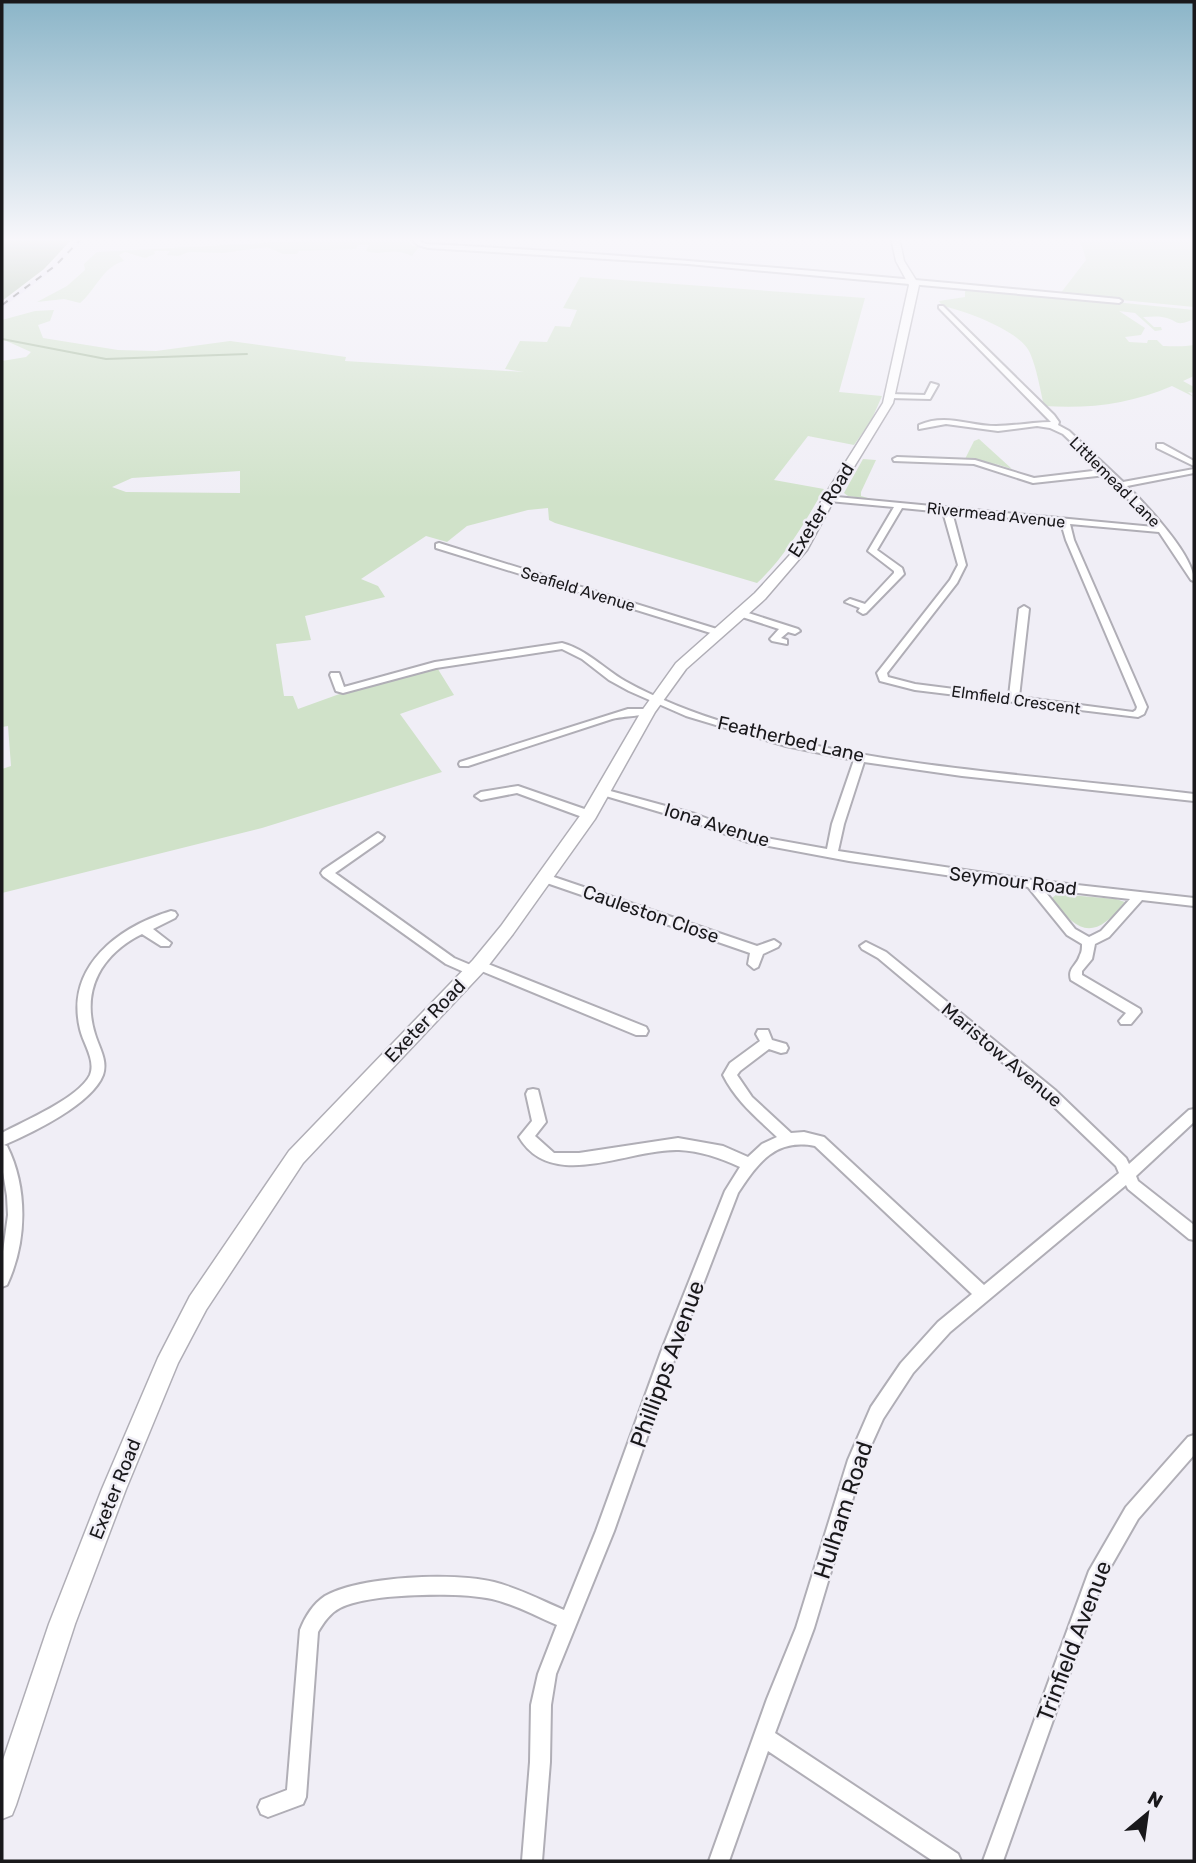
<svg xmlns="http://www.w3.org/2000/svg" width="1196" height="1863" font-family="Rubik,sans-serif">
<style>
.built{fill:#e8e4f4}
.green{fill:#d0e2c9;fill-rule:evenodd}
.water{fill:#a0b797}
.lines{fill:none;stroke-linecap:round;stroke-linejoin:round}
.stream{stroke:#a0b797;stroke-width:2}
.minor-casing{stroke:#b0aeb6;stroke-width:4}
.highway-casing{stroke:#b0aeb6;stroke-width:3}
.minor{fill:#fff;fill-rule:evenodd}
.highway{fill:#fff;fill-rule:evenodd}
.rail{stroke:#49484c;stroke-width:2;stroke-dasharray:7 7;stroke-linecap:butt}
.labels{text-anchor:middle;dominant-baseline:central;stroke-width:5;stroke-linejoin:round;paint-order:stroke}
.far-street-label{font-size:16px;fill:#19181b;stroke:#f0eef6}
.street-label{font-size:19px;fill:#19181b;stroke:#f0eef6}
.near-street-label{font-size:23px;fill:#19181b;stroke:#f0eef6}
</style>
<rect width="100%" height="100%" fill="#f0eef6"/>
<path class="built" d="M78,238H86L47,275L2,308V303L45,271Z"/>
<path class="green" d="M358,238H409L410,245L419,247L412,256C389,246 385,257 366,251L369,245H358L356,249L299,251L297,254H283L267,247L223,253L189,252L178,256L167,255L170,251H154L155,254L145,258L125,252L119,255L124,261C102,267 96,290 80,303L64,299L37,302L67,286L85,270L84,264L97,252Z
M1076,238H1194V307L1060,294L1086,260L1082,246Z
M580,277L865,298L839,392L882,396L871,421L854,445L808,436L774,480L824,489C805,522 786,556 757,583L555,523L549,520L548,508L528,510L467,526L447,542L426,536L361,579L378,586L385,597L305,616L311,640L276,644L284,696H293L298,709L345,692L436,666L454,695L400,714L442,772L262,828L2,893V769L11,766L8,726L2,727V361L26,357L31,352L2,339V320L35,311L54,310L50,321L38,325L43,338L118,350L156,351L230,341L346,357L345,361L524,372L505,369L520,341L547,342L555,326L570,327L577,310L563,308ZM240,471V493L126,492L112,487L132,478Z
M965,287L1194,310V319C1173,328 1180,320 1162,317C1156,316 1149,317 1143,317L1154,327H1161L1162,330L1155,331L1135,313L1119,311L1145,328L1141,335L1125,337L1129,342L1147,343L1148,340H1157L1163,346C1170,346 1184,347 1194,345V342V376L1183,381L1194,387V393L1188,392L1194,397L1172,386C1130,404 1090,409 1044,406C1040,389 1037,369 1030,353C1021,331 966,311 942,306L939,301L965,297Z
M979,439L1012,469L993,463L1032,479L984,462L965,459L974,441Z
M863,459L876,460L861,492V496L871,499L848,496L844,493Z
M1057,894L1116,899L1125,902C1095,940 1078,935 1052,898Z"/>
<path class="water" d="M2,238H73L44,269L2,301Z"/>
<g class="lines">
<path class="stream" d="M2,339L106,359L247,354"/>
<defs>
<path id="minor" d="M411,238H418L422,243L428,244C659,256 889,277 1119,299L1122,301L1119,303L688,264L428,248L418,245Z
M939,306H943L1054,415L1059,422L1058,425L1069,431L1123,482L1194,469V473L1127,486C1146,505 1194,555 1194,581L1191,580L1159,532L1070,524L1074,540L1147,707L1144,714L1138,717L915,690L880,681L877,673L950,580L958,565L943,512L902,508L877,550L902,568L904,574L866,613L863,614L858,611L860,608L845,602L850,599L865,604L894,573V571L868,551L894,507L829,501L825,498L826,496L1154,527L1106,475L1033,483L974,464L894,461L893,459L897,457L975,460L1034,478L1101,470L1063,434L1050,428L1037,426L998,431L946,424L919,429V425C946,413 969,426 996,426C1014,426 1034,422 1051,422L939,308ZM952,512L1061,523L1066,540L1137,707L1136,710L1133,712L1019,697L1029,609L1024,606L1019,609L1009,696L915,684L888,677L887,673L957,583L966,565Z
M931,383L938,385L930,399L890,398L886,396L890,394L925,395Z
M1157,444H1163L1194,461V466L1157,448Z
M439,543L720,630L722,632L720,634H714L436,548V544Z
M739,610L798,629L800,631L795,634L788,632L781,638L787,640V644L772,641L770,639L779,629L736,615V611Z
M562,643C587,650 603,668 625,681C659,700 696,714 733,725C883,769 1040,775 1194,794V801L962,776L864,762L844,824L838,851L1032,880L1194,898V906L1142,900L1109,937L1095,944L1092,959L1082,971V975L1140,1009L1141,1012L1131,1024H1121L1119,1021L1126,1013L1071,980C1067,968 1077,966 1080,955C1082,952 1082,948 1082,944L1067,935L1028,887L849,861L748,842L687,820L599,794L597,792L603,789L695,814L750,835L827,849L832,824L854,760L786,746L686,716L629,691L609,680L582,659L562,649L436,668L343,693L336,691L330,675L331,673H339L344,687L435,662ZM1043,889L1130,899L1101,931L1089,937L1075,929Z
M628,709H648L653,712C646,716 623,716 612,719L468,766H460L459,764L460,762Z
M518,786L593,812L595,815L589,819L585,818L517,793L481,800L475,796L481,792Z
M378,833L384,837L382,840L335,873L454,958L473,966L475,962H483L646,1027L648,1031L646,1035H636L479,970L477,974L473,976L446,964L323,876L321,873L323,870Z
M545,874L757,946L774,940L780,944L778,947L763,954L758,967L754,969L748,964L750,953L541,881L539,878Z
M171,911L175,912L177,915L175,918L153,929L171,943L169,946H161L142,934C102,954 81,989 95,1034C99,1048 108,1060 103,1075C92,1104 32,1133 4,1145L7,1146C28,1188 27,1242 7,1285L2,1287V1259L8,1215L7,1196L2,1166V1133C24,1121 79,1098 90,1075C96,1060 83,1043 80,1029C65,966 119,927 171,911Z
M866,942L886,952L1055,1090L1126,1158L1129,1164L1189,1110L1194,1109V1122L1136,1176L1138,1181L1194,1225V1240L1189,1239L1128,1189L1126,1185L950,1332L913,1373L883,1419L864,1461L814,1628L775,1733L958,1854L961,1861H933L768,1751L729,1861H709L767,1699L796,1628L848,1460L871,1407L901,1363L938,1322L972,1294L815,1146C775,1138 758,1163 738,1193L677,1352L614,1531L556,1674L551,1705L550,1762L542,1861H522L530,1762L531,1705L538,1674L557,1625C536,1616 514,1604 492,1599C460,1592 369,1593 340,1608C330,1613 324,1622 318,1632L306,1797L303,1804L268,1817L261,1814L258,1807L261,1800L287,1790L300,1630C305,1617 313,1604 325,1596C360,1576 455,1572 494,1582C518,1588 541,1600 564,1610L596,1531L661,1352L725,1191L740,1167C721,1158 700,1151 679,1150C629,1148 552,1193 519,1137L532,1121L526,1094L528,1090L533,1089L538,1090L546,1122L535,1136L554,1153H579L678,1138L723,1146L748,1157L762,1144L777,1137C756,1117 736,1101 723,1075L730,1063L760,1041L756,1034L758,1030H768L772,1040L786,1044L788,1048L786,1052L781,1053L769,1049L740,1071L737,1075L752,1097L791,1133L804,1132L824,1137L984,1285L1119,1173L1116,1166L1045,1098L878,958L862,949L860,946Z
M1194,1435V1455L1138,1519L1102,1582L1003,1861H983L1089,1571L1126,1507L1188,1437Z"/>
<path id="highway" d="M891,238H899L904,261L919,285L893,403L835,498L807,550L765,599L686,669L655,712L595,819L513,934L485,970L303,1163L206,1310L178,1363L126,1489L75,1624L16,1805L12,1815L2,1819V1763L49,1624L102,1489L158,1358L190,1296L289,1151L473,960L501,926L582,813L641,712L676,663L755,593L798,546L823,498L883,403L909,285L896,261Z"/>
</defs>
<use href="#minor" class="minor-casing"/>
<use href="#highway" class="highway-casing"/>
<use href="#minor" class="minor"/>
<use href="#highway" class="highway"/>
<path class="rail" d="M2,305L55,266L82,238"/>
</g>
<linearGradient id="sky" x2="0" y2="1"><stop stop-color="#8bb5c8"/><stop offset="0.48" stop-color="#f8f7fb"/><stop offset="1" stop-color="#f8f7fb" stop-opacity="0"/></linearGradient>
<rect width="1196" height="499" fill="url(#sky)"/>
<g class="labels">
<g class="far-street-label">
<text transform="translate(1115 482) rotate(45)">Littlemead Lane</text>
<text transform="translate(996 515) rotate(6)">Rivermead Avenue</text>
<text transform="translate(578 589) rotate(17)">Seafield Avenue</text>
<text transform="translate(1016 700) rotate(8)">Elmfield Crescent</text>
</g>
<g class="street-label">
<text transform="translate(821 510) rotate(-58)">Exeter Road</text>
<text transform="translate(791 739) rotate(13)">Featherbed Lane</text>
<text transform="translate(717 825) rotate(17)">Iona Avenue</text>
<text transform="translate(1013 881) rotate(7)">Seymour Road</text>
<text transform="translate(651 914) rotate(19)">Cauleston Close</text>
<text transform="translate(425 1021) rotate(-46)">Exeter Road</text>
<text transform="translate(1002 1055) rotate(40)">Maristow Avenue</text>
<text transform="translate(115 1489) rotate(-68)">Exeter Road</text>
</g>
<g class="near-street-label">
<text transform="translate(667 1364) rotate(-70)">Phillipps Avenue</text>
<text transform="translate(843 1510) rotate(-72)">Hulham Road</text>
<text transform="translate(1074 1641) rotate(-69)">Trinfield Avenue</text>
</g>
</g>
<rect width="1196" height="1863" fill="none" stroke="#19181b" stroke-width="7"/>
<g transform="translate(1147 1814) rotate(29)" stroke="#f0eef6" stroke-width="5" paint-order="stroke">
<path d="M0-5L12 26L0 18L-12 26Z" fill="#19181b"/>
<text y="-10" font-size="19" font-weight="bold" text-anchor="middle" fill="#19181b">N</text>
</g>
</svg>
